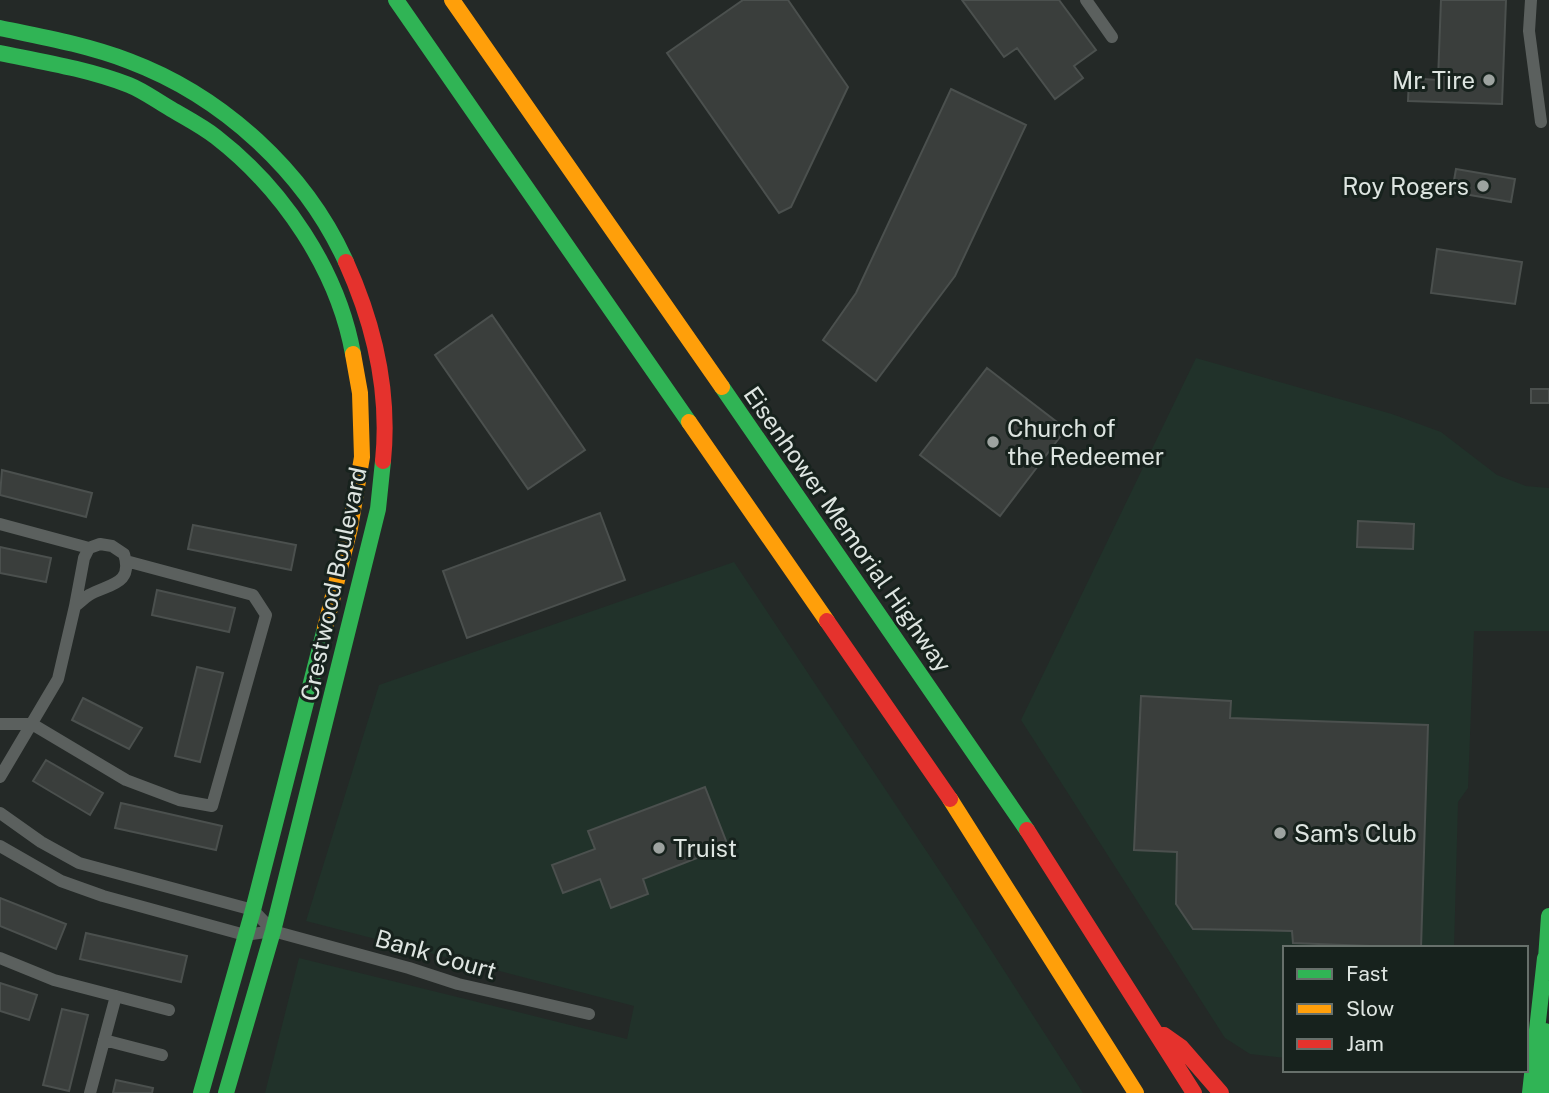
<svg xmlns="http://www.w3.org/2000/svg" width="1549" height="1093" font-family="'Public Sans',sans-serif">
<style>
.built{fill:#21322a}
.building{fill:#3a3e3c;stroke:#4b504e;stroke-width:2}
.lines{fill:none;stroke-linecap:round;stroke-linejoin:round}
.street{stroke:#5b605e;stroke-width:12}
.fast{stroke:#30b455;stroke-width:16}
.slow{stroke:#ff9f0a;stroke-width:16}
.jam{stroke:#e5322d;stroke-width:16}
.poi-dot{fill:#9da3a0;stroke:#17221d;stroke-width:2.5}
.labels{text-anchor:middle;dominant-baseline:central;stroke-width:6;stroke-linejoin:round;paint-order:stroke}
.poi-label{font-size:24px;fill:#dee5e1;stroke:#17221d;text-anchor:start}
.street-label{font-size:24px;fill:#dee5e1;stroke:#17221d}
</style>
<rect width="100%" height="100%" fill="#242927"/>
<path class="built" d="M1196,358L1392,414L1441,432L1497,475L1526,486L1549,488V631H1474L1468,788L1458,802L1454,948H1285V1058L1250,1054L1225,1038L1021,720Z
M734,562L949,885L1083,1093H265L299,958L627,1039L634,1006L306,921L379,685Z"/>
<path class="building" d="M743,0H788L848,87L791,207L779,213L667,53Z
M962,0H1059L1096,50L1074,66L1083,78L1055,99L1017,48L1004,57Z
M1441,0H1506L1502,104L1408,101L1409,78L1438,80Z
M951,89L1026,125L955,276L876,381L823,340L856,293Z
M1456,169L1515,179L1511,202L1452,192Z
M1437,249L1522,262L1515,304L1431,293Z
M492,315L585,450L528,489L435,355Z
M987,368L1066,429L1000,516L920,455Z
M1531,389H1549V403H1531Z
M2,470L92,493L86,517L0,495Z
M600,513L625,580L467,638L443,571Z
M1358,521L1414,524L1413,549L1357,547Z
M193,525L296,545L291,570L188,549Z
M0,547L51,558L46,582L0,573Z
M157,590L235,608L229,632L152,615Z
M197,667L223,673L200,762L175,756Z
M1141,696L1231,701L1230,718L1428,725L1421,948L1293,943L1292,931L1193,929L1176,904L1177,852L1134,850Z
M83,698L142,728L129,749L72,720Z
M46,760L103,793L90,815L33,781Z
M705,787L728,846L643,879L648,894L611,908L600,879L563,893L552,865L595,849L588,831Z
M121,803L222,826L216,850L115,828Z
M0,898L66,924L56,949L0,926Z
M86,933L187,956L181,982L80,959Z
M0,983L37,995L29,1020L0,1011Z
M62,1009L88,1015L69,1091L43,1085Z
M116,1080L153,1088L152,1093H113Z"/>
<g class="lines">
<path class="street" d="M1086,0L1112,37
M1531,0L1529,31L1541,122
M0,524L89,548
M100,544L112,546L124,554C134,585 108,584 89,595C84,598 80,603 75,606L84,558L89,548Z
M0,724H32L126,780L179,800L212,806L266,615L253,595L126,561
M0,777L58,679L75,606
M0,813L41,842L79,863L253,910L273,931
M0,846L61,881L103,896L245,935L273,931L409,968L458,984L589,1014
M0,958L54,980L169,1010
M104,1040L162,1055
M90,1093L116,996"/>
<path class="fast" d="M396,0L689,422
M0,28C43,37 87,45 129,61C222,96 305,171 346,262
M0,53C44,62 87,69 129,85C144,91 157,101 171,109C186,118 202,126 216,137C283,189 338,270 353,354
M722,387L1027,830
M1545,973L1549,916
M201,1093L253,910L325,628
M226,1093L273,931L378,509L383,461
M1530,1093L1545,958
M1544,1093L1545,1031"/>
<path class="slow" d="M452,0L722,387
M689,422L827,621
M325,628L350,528L362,457L360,393L353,354
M950,799L1136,1093"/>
<path class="jam" d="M346,262C374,324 390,392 383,461
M827,621L950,799
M1027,830L1194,1093
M1164,1035L1181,1047L1221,1093"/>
</g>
<g class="poi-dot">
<circle cx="1489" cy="80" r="7"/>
<circle cx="1483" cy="186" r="7"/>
<circle cx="993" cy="442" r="7"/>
<circle cx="1280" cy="833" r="7"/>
<circle cx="659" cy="848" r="7"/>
</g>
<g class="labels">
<g class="poi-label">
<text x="1475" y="80" text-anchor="end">Mr. Tire</text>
<text x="1469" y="186" text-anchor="end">Roy Rogers</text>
<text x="1007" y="428">Church of<tspan x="1007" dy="28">the Redeemer</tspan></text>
<text x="1294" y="833">Sam's Club</text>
<text x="673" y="848">Truist</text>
</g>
<g class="street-label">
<text transform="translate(848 529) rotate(55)">Eisenhower Memorial Highway</text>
<text transform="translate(333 584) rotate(-78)">Crestwood Boulevard</text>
<text transform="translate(436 954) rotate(16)">Bank Court</text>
</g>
</g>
<rect x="1283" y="946" width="245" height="126" fill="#17221d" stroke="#67706b" stroke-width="2"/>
<rect x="1297" y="969" width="35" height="10" fill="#30b455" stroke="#67706b" stroke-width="2"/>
<text x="1346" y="981" font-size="21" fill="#dee5e1">Fast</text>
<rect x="1297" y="1004" width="35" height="10" fill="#ff9f0a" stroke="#67706b" stroke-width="2"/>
<text x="1346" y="1016" font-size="21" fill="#dee5e1">Slow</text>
<rect x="1297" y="1039" width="35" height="10" fill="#e5322d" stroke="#67706b" stroke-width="2"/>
<text x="1346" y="1051" font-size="21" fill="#dee5e1">Jam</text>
</svg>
